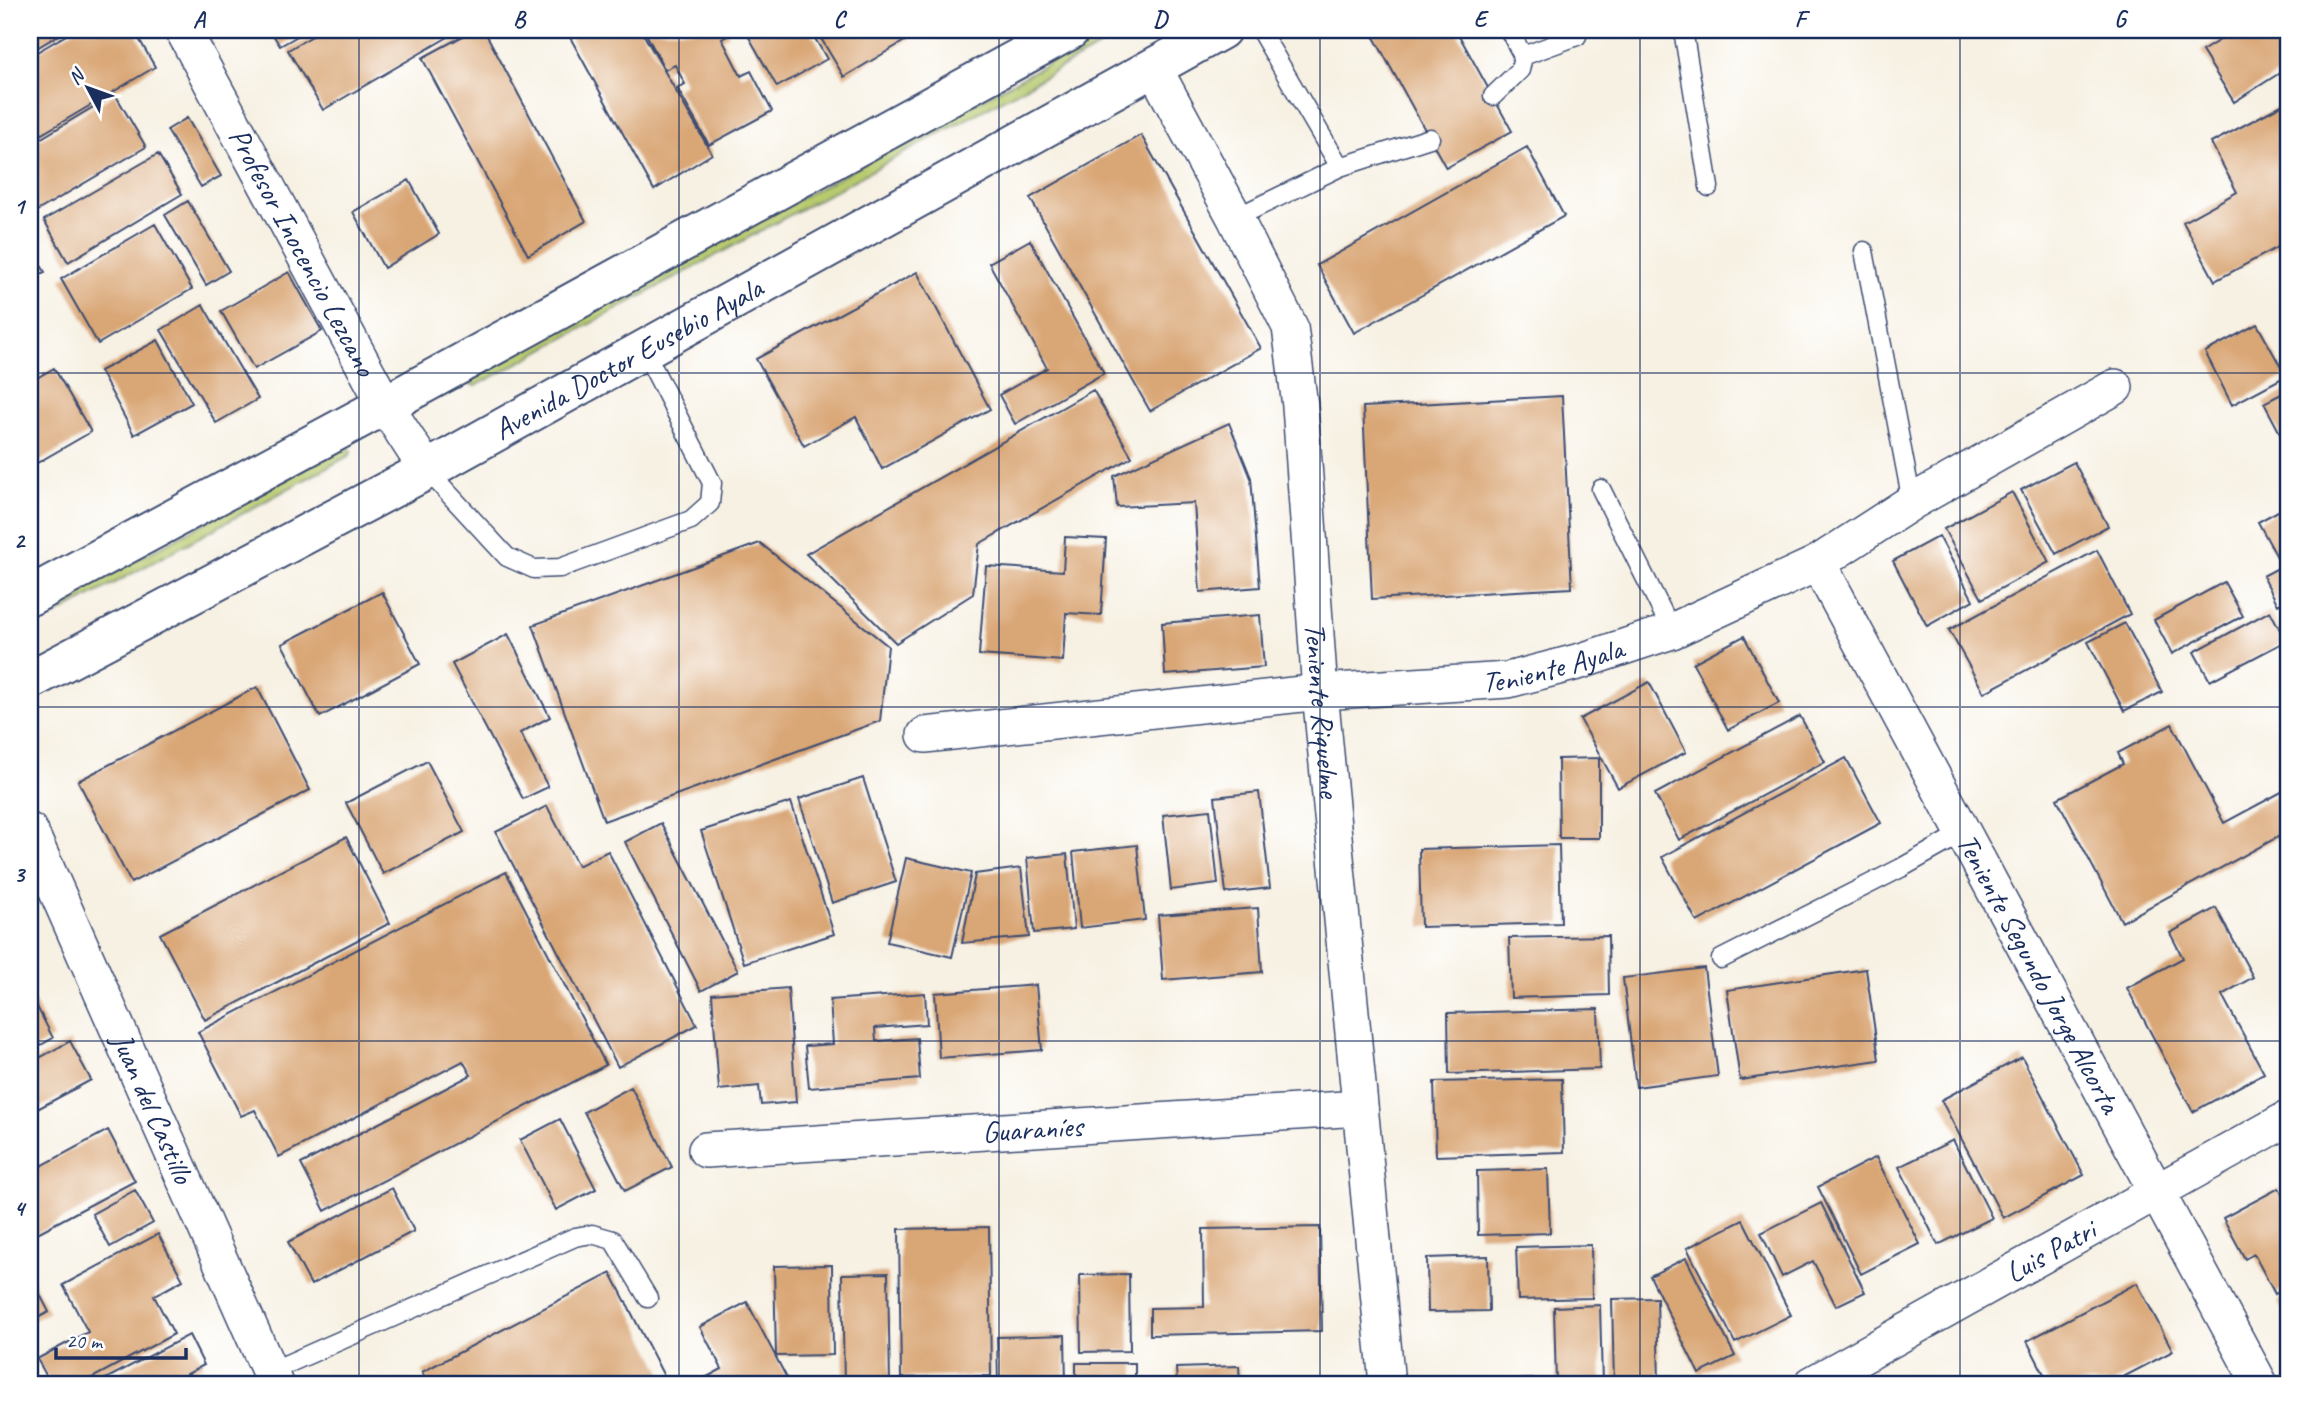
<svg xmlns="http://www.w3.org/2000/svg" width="2319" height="1414" font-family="Caveat,sans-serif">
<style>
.green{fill:#b8ca6e;stroke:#6a7c66;stroke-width:2}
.building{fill:#d9a675}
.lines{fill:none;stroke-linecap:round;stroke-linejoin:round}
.lane-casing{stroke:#3c4c72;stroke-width:21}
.street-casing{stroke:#3c4c72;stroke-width:38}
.highway-casing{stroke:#3c4c72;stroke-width:42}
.lane{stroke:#fff;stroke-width:18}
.street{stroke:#fff;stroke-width:35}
.highway{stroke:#fff;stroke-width:38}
.grid{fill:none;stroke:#1b2f5e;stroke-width:2;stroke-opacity:0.55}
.labels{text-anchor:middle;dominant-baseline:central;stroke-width:6;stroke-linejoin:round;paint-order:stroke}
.street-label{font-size:30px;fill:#1b2f5e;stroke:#fff}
.neatline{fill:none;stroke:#1b2f5e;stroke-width:2.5}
.grid-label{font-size:23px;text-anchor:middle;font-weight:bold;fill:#1b2f5e}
</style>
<rect width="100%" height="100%" fill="#fff"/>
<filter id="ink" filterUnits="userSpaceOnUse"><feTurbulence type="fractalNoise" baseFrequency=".0143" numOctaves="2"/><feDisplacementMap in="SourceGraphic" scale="14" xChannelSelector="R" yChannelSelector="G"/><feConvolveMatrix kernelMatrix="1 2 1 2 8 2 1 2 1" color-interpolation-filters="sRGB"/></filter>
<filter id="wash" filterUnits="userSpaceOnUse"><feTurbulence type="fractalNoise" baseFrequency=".00686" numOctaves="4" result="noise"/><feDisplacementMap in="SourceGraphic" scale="28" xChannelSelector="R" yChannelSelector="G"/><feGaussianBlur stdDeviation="1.57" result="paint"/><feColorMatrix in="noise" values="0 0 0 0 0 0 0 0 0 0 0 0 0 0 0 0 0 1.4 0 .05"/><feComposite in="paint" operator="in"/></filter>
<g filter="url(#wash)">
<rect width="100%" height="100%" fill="#f7f1e3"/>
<path class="green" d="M1109,30H1130L476,386L470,384L472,377Z
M345,446L351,450L350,455L30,629V618Z"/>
<g id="blocks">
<path class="building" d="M30,30H67L30,52Z
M75,30H134L155,67L30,141V56Z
M270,30H308L280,46Z
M323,30H460L323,110L288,50Z
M474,30H484L586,221L528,255L422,58Z
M566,30H641L712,154L654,190Z
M644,30H726L729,35L722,39L741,76L751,71L772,111L709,145L677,88L685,84L675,65L665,70Z
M745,30H810L827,59L777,87Z
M816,30H923L844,77Z
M1370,30H1456L1512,131L1446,168Z
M2236,30H2289V67L2234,102L2202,51Z
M115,94L146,147L30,215V145Z
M2289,101V241L2215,281L2183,222L2237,192L2211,143Z
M187,118L221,176L201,187L167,130Z
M1141,135L1261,348L1150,411L1030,198Z
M1527,147L1564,216L1354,333L1317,265Z
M158,154L182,194L68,262L44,220Z
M409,180L439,234L384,268L353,212Z
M188,201L229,271L206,285L165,215Z
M155,224L192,289L98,344L61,279Z
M1030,240L1104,373L1015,424L999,395L1047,368L989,263Z
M30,246L45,272L30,280Z
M289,272L322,331L254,369L221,311Z
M917,272L990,409L882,469L856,417L804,446L756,359Z
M203,305L258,399L216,423L161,330Z
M2257,324L2286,376L2232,405L2205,352Z
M158,340L192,403L134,435L100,371Z
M54,368L91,432L30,467V382Z
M1093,390L1132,457L979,544L973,594L896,643L806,554Z
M2289,390V450L2264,403Z
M1562,396L1572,588L1372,599L1363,407Z
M1229,423L1251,478L1260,587L1200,592L1194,503L1117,507L1114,476Z
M2074,462L2108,526L2056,554L2021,490Z
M2012,492L2049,562L1982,599L1944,529Z
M2289,505V599L2278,605L2263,576L2282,566L2258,522Z
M1939,536L1973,600L1927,626L1893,561Z
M1065,537L1106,539L1101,615L1066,613L1063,661L979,655L986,566L1063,571Z
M760,543L888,646L880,721L604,821L533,625Z
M2097,550L2130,614L1984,693L1949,630Z
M2224,582L2243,616L2172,654L2154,620Z
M382,592L420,664L320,717L282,644Z
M2270,611L2286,641L2210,681L2194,652Z
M1260,615L1264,667L1165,675L1162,623Z
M2125,623L2162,692L2124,711L2088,642Z
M508,634L550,717L520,733L548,787L523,799L452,664Z
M1744,636L1779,703L1728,730L1693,663Z
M1649,682L1686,752L1618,788L1580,719Z
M257,687L310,790L131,883L78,781Z
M1800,716L1825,762L1679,840L1655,794Z
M2172,724L2224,823L2289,788V831L2122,922L2057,799L2123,764L2118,753Z
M1599,758V838H1559L1558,759Z
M1846,758L1881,823L1697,922L1662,857Z
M427,761L464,832L383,874L346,803Z
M863,778L896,882L832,903L799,799Z
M1259,792L1270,888L1226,893L1215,797Z
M791,802L834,934L744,963L701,831Z
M547,806L578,866L608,851L697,1025L618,1067L496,832Z
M1210,810L1218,884L1171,890L1163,815Z
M661,823L738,971L701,991L625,842Z
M346,837L390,923L205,1020L160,934Z
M1137,845L1145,920L1080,928L1073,852Z
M1559,845L1561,923L1421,927L1419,849Z
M1067,854L1074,929L1034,933L1027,858Z
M906,858L971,873L952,957L887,942Z
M1021,868L1029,937L962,943L975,874Z
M506,872L606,1065L325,1211L301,1164L471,1075L463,1061L279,1157L255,1110L241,1116L198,1032Z
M1258,908L1262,972L1163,980L1158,915Z
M2216,908L2253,977L2222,995L2264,1073L2193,1112L2127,988L2183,958L2170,933Z
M1608,936L1609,995L1511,998L1509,938Z
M1704,968L1718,1076L1636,1087L1623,978Z
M1866,969L1879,1060L1740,1080L1727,990Z
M1036,985L1042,1050L939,1058L935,993Z
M788,988L796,1102L761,1105L759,1086L719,1090L712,994Z
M30,993L53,1038L30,1051Z
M925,993L927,1024L875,1028L876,1041L917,1038L920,1079L809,1088L805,1046L833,1044L830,1000Z
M1598,1009L1600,1069L1449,1074L1448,1013Z
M70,1041L91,1080L30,1113V1063Z
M2022,1057L2084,1175L2003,1218L1941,1100Z
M1562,1079L1564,1152L1436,1156L1434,1082Z
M631,1087L672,1167L625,1191L584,1112Z
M560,1119L596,1189L556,1210L520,1140Z
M108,1130L135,1181L30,1237V1172Z
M1953,1140L1992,1218L1938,1245L1899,1167Z
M1876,1157L1920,1244L1861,1274L1818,1187Z
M1548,1169L1550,1233L1478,1235L1477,1171Z
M392,1188L414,1231L311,1285L288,1242Z
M2279,1188L2289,1208V1286L2275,1294L2254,1254L2245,1259L2223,1218Z
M135,1190L153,1223L110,1247L92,1214Z
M1821,1203L1865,1292L1836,1306L1813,1261L1782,1277L1761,1233Z
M1743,1220L1791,1315L1735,1343L1687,1248Z
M989,1227L991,1376L901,1378L899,1229Z
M1320,1227L1322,1331L1150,1335V1308L1204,1307L1203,1229Z
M158,1234L183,1280L154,1296L174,1334L81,1384H51L37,1359L88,1332L63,1285Z
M1591,1245L1592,1298L1518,1300L1516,1247Z
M1488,1256L1489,1311L1428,1312L1427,1258Z
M1686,1258L1735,1356L1699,1374L1650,1276Z
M832,1265L833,1355L776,1356L774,1266Z
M611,1273L668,1384H428L422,1372Z
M888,1273L890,1384H844L842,1274Z
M1129,1274L1130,1351L1081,1352L1080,1275Z
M30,1275L49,1312L30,1322Z
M2137,1283L2173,1351L2110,1384H2049L2027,1341Z
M2289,1295V1321L2278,1301Z
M1657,1298L1659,1384H1614L1612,1299Z
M747,1302L790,1384H694L722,1369L700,1327Z
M1600,1305L1602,1384H1556L1554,1307Z
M189,1335L204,1365L169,1384H96Z
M1065,1335L1066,1384H998L997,1337Z
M1076,1363H1135V1384H1076Z
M1239,1366L1240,1384H1177L1176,1368Z
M1542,1379V1384H1500V1380Z"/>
</g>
</g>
<g filter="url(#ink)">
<use href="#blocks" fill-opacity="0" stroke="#3c4c72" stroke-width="2"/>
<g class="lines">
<defs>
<path id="lane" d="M1260,30L1340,167L1430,138
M1683,30L1709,187
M1523,56L1577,36
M1493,96L1520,70L1523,56L1509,30
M1235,218L1340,167
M1864,251L1912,502
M427,470L507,557L534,569L560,568L691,520L710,503L712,483L644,350
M1601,489L1672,631
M1721,959L1901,868L1963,833
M269,1372L575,1237L592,1234L613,1240L648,1298"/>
<g id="street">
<path id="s1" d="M183,30L385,405L427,470"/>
<path id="s2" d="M1154,68L1235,218L1290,327L1300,406L1320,692L1387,1384"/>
<path id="s3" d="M1818,563L2260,1384"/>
<path id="s4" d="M925,735L1320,692L1508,680L1581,661L1672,631L1818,563L1912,502L2115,387"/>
<path id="s5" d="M30,831L275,1384"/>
<path id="s6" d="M706,1150L1360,1108"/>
<path id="s7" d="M1812,1384L2289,1118"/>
</g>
<g id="highway">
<path d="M30,596L385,405L1070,30"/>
<path id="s8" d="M30,680L427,470L1221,30"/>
</g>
</defs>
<use href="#lane" class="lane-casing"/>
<use href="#street" class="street-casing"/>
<use href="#highway" class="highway-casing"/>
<use href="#lane" class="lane"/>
<use href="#street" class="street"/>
<use href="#highway" class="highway"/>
</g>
</g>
<path class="grid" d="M359,30V1384M679,30V1384M999,30V1384M1320,30V1384M1640,30V1384M1960,30V1384M30,373H2289M30,707H2289M30,1041H2289"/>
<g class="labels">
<g class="street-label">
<text stroke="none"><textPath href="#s1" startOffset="252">Profesor Inocencio Lezcano</textPath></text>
<text stroke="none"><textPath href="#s8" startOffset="679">Avenida Doctor Eusebio Ayala</textPath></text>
<text stroke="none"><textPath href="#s4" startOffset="632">Teniente Ayala</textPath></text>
<text stroke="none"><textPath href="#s2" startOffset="677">Teniente Riquelme</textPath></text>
<text stroke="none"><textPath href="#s3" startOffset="466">Teniente Segundo Jorge Alcorta</textPath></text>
<text stroke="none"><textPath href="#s5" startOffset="303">Juan del Castillo</textPath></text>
<text stroke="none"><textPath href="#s6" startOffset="327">Guaraníes</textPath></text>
<text stroke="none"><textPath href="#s7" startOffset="273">Luis Patri</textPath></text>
</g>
</g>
<rect width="2319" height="1414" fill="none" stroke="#fff" stroke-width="77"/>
<g transform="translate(88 88) rotate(311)" stroke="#ffffff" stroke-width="5" paint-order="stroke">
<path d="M0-5L12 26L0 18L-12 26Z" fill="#1b2f5e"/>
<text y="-10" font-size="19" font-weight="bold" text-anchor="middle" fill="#1b2f5e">N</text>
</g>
<path d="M56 1348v10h130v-10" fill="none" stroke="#1b2f5e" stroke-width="3.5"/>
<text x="66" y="1348" font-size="21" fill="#1b2f5e" stroke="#ffffff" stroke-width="5" paint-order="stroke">20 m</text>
<rect x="38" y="38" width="2242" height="1338" class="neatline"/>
<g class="grid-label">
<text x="199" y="27">A</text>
<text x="519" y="27">B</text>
<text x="839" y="27">C</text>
<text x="1160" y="27">D</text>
<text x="1480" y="27">E</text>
<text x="1800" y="27">F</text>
<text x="2120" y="27">G</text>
<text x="19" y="214">1</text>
<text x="19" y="548">2</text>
<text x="19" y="882">3</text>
<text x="19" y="1216">4</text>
</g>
</svg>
